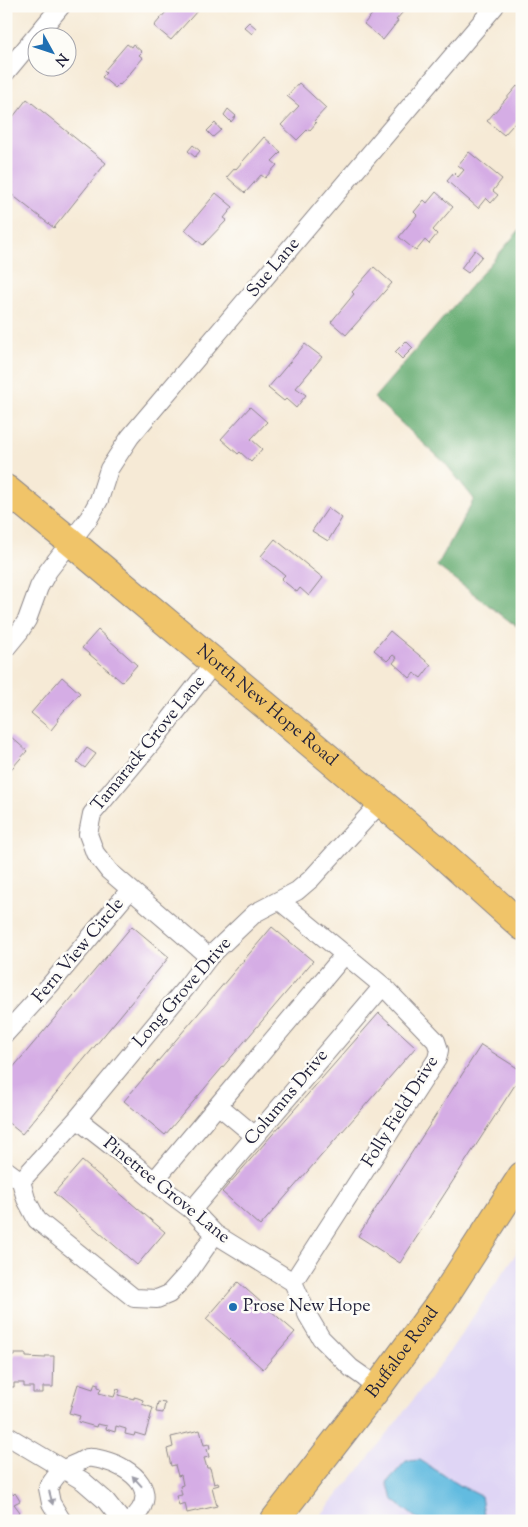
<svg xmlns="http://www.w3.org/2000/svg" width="528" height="1527" font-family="'Sorts Mill Goudy',serif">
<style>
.built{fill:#dfd5f5}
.forest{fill:#69ae74;stroke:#466858}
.water{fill:#62bbe0;stroke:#426e8e}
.building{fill:#d5ade5}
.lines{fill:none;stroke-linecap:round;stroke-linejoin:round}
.minor-casing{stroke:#8c8688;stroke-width:20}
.primary-casing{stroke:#8c8688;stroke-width:30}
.minor{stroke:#fff;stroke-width:18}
.primary{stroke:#f0c469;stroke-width:28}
.oneway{fill:#9c9ca7}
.poi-dot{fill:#1f6fb2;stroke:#fdfcf7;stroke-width:2}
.labels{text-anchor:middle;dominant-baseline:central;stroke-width:5;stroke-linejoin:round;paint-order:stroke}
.street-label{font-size:18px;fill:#22223b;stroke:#fdfcf7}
.poi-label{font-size:18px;fill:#22223b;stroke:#fdfcf7;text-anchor:start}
</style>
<rect width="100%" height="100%" fill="#fdfcf7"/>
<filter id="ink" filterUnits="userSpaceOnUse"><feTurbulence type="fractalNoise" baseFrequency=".02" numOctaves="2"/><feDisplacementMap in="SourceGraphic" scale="10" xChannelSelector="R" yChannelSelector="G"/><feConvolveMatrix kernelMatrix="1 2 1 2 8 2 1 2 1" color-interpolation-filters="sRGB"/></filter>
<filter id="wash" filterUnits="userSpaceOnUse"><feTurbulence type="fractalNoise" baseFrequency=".0096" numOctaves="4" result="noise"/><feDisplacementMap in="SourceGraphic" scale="20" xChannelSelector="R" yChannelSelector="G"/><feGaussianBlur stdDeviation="1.12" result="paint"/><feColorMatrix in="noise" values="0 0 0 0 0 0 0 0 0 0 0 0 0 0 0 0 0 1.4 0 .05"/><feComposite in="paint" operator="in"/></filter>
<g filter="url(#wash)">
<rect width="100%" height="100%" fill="#f6ead6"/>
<path class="built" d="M522,1245V1521H316L363,1465L445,1358Z"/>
<path class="forest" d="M522,227V617L516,626L437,566L474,499L445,463L374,398Z"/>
<path class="water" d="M420,1460L461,1486L481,1496L484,1515L478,1521H420L393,1500L387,1482L406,1461Z"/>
<g id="blocks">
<path class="building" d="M171,6H194L198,10L171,40L154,26Z
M379,6H408L396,20L398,21L383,40L364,24Z
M249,22L256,28L252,34L244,27Z
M127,44L131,47L133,44L142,52L139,55L143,58L120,85L119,84L115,88L102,77L106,73L104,71Z
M299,83L326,108L314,121L316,123L310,130L308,129L297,140L281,125L299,106L287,96Z
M517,86L522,90V115L504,135L487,121Z
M27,99L106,163L54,228L6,190V126Z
M228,109L236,116L231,122L224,115Z
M215,123L221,130L213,137L207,131Z
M264,137L281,152L272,161L277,165L265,178L261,175L245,193L227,177L235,168L236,169Z
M193,145L200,151L195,157L188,151Z
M469,152L502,179L493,191L498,195L491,203L486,198L478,208L447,181L454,173L458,177L464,170L458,165Z
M436,192L453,207L433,230L437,234L429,244L425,240L416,251L399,237L417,215L414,212L424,200L427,203Z
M216,193L233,207L224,218L227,220L203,245L185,230Z
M475,250L482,256L468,273L461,268Z
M374,267L392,283L346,335L331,322L354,294L352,292Z
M406,341L413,348L402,359L395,352Z
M305,344L322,357L296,388L306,395L296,408L286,399L284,401L268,388Z
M250,407L267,422L251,439L262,449L251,462L240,452L238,454L221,439Z
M328,508L342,518L328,541L312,531Z
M275,539L323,578L309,596L300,588L297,592L281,579L285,575L261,556Z
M98,630L137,665L122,682L82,648Z
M390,631L431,665L421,678L414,673L410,678L393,663L397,658L393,655L387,661L374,650Z
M62,677L80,693L57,719L59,720L51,730L31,713Z
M10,736L27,751L6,775V741Z
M87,748L96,754L85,768L77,762Z
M132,926L169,957L22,1134L6,1121V1076Z
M272,927L313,961L165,1135L124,1101Z
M379,1013L416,1047L260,1226L222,1192Z
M481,1045L522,1071V1074L400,1263L358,1236Z
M82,1161L165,1232L137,1265L54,1193Z
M238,1282L295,1332L263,1369L206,1319Z
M14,1354H26V1357L45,1358V1356H54L53,1387H43V1393H33V1387H24V1383H14V1387H6V1356H14Z
M95,1383L98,1384V1387L101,1388L99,1393L114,1397L117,1389L120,1390L118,1395L134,1399V1397L138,1398L143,1400L142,1404L153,1408L145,1436L135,1433L134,1436L125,1434L126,1429L116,1426L115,1432L106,1429L107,1426L97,1424L96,1427L78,1422L80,1416L69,1413L78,1384L93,1389Z
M158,1402L165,1403L163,1413L156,1412Z
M200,1430L204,1445L209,1444L210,1448L207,1449L209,1457L204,1458L207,1468H210L214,1484L218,1483L219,1485L212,1487L217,1506L187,1513L185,1503L179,1505L176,1496L182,1495L180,1486L183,1485L181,1475L178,1476L175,1465L171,1466L167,1449L173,1447L171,1437Z
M8,1486L13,1495L15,1493L20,1501L14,1504L20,1512L17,1514L22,1521H6V1487Z"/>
</g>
</g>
<g filter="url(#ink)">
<use href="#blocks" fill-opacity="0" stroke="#8c8688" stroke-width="1"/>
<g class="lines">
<defs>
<path id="minor" d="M6,72L61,6
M6,648L20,631L27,620L39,587L48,571L89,518L99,500L109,469L130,437L495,6
M280,901L383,986L436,1041L439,1050L437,1059L293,1282
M209,957L109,871L95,853L88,834L92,814L154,740L214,663
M6,1033L50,985L130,890
M218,1105L255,1136
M77,1119L132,1162L161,1187L192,1210L215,1234L293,1282L308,1316L321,1338L351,1368L378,1387
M6,1170L21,1181L26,1199L37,1220L134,1298L157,1299L169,1294L188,1273L215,1234
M21,1181L77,1119L188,985L209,957L255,913L297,891L311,879L381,802
M154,1181L345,954
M192,1210L383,986
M6,1435L83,1481L106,1501L122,1521
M62,1521L51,1503L48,1488C58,1472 60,1470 77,1463C80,1462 84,1459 87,1458C92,1457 99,1459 103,1460C134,1468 163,1494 130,1521"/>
<g id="primary">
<path id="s1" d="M6,489L71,542L433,846L522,926"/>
<path id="s2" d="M274,1521L378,1387L442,1300L522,1176"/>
</g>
</defs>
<use href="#minor" class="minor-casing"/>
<use href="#primary" class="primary-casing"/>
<use href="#minor" class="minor"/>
<use href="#primary" class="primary"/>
</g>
<defs><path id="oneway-solid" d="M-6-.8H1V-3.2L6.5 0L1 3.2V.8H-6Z" transform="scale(1.25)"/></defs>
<g class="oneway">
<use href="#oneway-solid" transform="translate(137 1481) rotate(-132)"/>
<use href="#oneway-solid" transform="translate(51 1498) rotate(75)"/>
</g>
</g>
<circle class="poi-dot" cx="233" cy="1307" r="5"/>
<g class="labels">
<g class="street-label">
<text transform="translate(274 268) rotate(-50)">Sue Lane</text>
<text stroke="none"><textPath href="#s1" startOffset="339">North New Hope Road</textPath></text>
<text transform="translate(149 744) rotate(-51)">Tamarack Grove Lane</text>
<text transform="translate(79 951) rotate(-50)">Fern View Circle</text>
<text transform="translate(183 993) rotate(-49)">Long Grove Drive</text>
<text transform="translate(287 1098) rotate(-50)">Columns Drive</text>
<text transform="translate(401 1112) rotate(-58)">Folly Field Drive</text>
<text transform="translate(166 1191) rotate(39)">Pinetree Grove Lane</text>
<text stroke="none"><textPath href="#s2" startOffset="212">Buffaloe Road</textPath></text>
</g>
<g class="poi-label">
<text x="243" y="1307">Prose New Hope</text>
</g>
</g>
<rect width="528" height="1527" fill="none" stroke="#fdfcf7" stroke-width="25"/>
<g transform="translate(52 52) rotate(130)"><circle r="24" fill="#fdfcf7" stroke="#a5a5ac"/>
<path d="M0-4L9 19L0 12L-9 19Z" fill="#1f6fb2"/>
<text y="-8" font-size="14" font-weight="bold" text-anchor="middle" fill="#22223b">N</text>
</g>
</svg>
